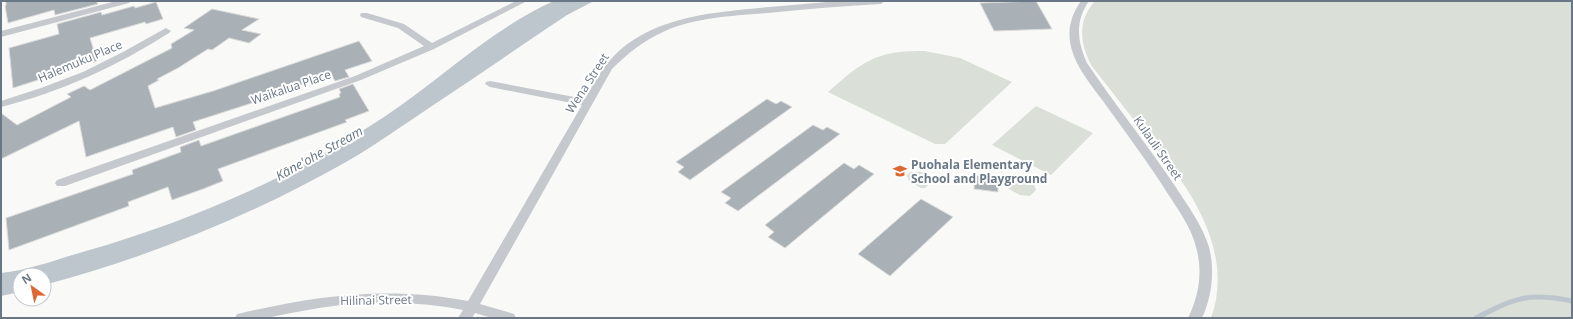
<svg xmlns="http://www.w3.org/2000/svg" width="1573" height="319" font-family="'Open Sans',sans-serif">
<style>
.green{fill:#dae0d8}
.water{fill:#bdc6cc}
.lines{fill:none;stroke-linecap:round;stroke-linejoin:round}
.stream{stroke:#bdc6cc;stroke-width:5}
.building{fill:#a9b1b7;stroke:#dbdbd9}
.street{fill:#c5c8cc;fill-rule:evenodd}
.labels{text-anchor:middle;dominant-baseline:central;stroke-width:4;stroke-linejoin:round;paint-order:stroke}
.street-label{font-size:12px;fill:#697786;stroke:#fff}
.poi-label{font-size:12px;font-weight:bold;fill:#697786;stroke:#fff;text-anchor:start}
.water-label{font-size:13px;font-style:italic;fill:#657782;stroke:#fff}
</style>
<rect width="100%" height="100%" fill="#f9f9f7"/>
<path class="green" d="M1095,1H1572V318H1211C1229,269 1208,219 1180,179L1091,65C1080,43 1077,21 1095,1Z
M925,51L960,58L1012,82L945,144H935L828,92C863,61 877,50 925,51Z
M1036,106L1093,133L1051,175L992,145Z
M911,172H921L932,178L933,181L925,188H921L909,181L907,175Z
M1015,175H1020L1033,182L1036,190L1030,196L1020,195L1009,189L1007,183Z"/>
<path class="water" d="M554,1H594L567,15C522,45 477,76 432,106C403,125 376,145 346,162C251,216 149,257 44,285V275H20V292L1,296V273C30,270 58,259 86,251C190,221 293,177 384,117C441,79 491,29 554,1Z"/>
<g class="lines">
<path class="stream" d="M1476,318C1515,298 1528,292 1572,301"/>
</g>
<path class="building" d="M6,1H96L98,4L55,15L54,10L8,23L5,6L6,5Z
M1036,1L1052,29L994,31L980,3Z
M156,2L163,19L146,24L145,22L90,38L97,61L13,88L9,48L59,34L57,24L101,12L102,15L134,6L135,8Z
M212,9L259,19L242,30L261,34L249,43L229,38L212,50L208,49L178,68L157,79L159,80L148,86L155,108L213,91L359,41L372,61L345,70L349,77L335,81L331,74L249,104L193,122L196,130L176,137L173,127L86,157L79,121L1,159V113L17,125L71,97L67,94L84,86L90,90L172,48L171,44L194,30L184,28Z
M353,84L369,111L345,120L347,122L218,169L223,181L203,189L172,200L168,187L128,202L129,206L9,250L6,218L133,174L132,170L181,152L180,147L199,140L201,146L340,97L339,94L341,93L339,89Z
M767,99L776,104L781,101L792,107L690,180L678,172L684,167L676,162Z
M813,125L823,130L827,127L840,134L738,211L725,203L731,198L721,192Z
M844,163L854,169L859,165L874,174L785,248L768,237L774,232L765,225Z
M975,175L998,178V192L974,189Z
M921,199L953,217L890,276L858,254Z"/>
<g class="lines">
<path class="street" d="M116,1H130L129,3L1,37V31Z
M516,1H527L434,49L361,80L65,186H57L55,183L57,180L355,76L424,46L398,28L361,17L360,15L361,13H367L404,24L432,43Z
M839,1H885L881,4C843,6 806,9 768,13C733,16 696,17 663,32C643,41 627,54 612,69L480,304L514,314L516,318H492L475,313L472,318H458L463,310C423,302 382,301 341,305C316,308 291,313 266,318C256,319 245,318 235,318L237,314L242,313C317,295 391,286 468,301L582,105L490,87L485,84L486,82L490,81L585,99C595,81 604,64 620,50C660,15 719,12 769,7C793,5 816,3 839,1Z
M1081,1H1089C1075,21 1077,41 1087,63C1115,105 1147,144 1175,186C1188,206 1202,225 1209,247C1215,271 1212,296 1202,318H1188C1199,296 1203,271 1196,247C1191,227 1179,211 1168,194C1148,162 1125,132 1103,101C1091,85 1076,67 1071,47C1067,30 1071,15 1081,1Z
M166,28L171,31L169,33C117,66 61,92 1,107V101L41,88L83,72L123,52Z"/>
</g>
<defs>
<symbol id="school-bare" viewBox="-9 -9 18 18"><path d="M0-5L7-2L0 1L-7-2ZM-4 1L0 2.5L4 1V4Q0 6-4 4Z" fill="#de6732" stroke="#fff" stroke-width="2.5" paint-order="stroke"/></symbol>
</defs>
<g fill-rule="evenodd">
<use href="#school-bare" x="890" y="161" width="20" height="20"/>
</g>
<g class="labels">
<g class="street-label">
<text transform="translate(80 61) rotate(-23)">Halemuku Place</text>
<text transform="translate(587 83) rotate(-57)">Wena Street</text>
<text transform="translate(291 87) rotate(-19)">Waikalua Place</text>
<text transform="translate(1158 148) rotate(55)">Kulauli Street</text>
<text transform="translate(376 300) rotate(-1)">Hilinai Street</text>
</g>
<g class="poi-label">
<text x="911" y="164">Puohala Elementary<tspan x="911" dy="14">School and Playground</tspan></text>
</g>
<g class="water-label">
<text transform="translate(319 153) rotate(-29)">Kāne'ohe Stream</text>
</g>
</g>
<rect width="1573" height="319" fill="none" stroke="#697786" stroke-width="4"/>
<g transform="translate(32 287) rotate(327)"><circle r="19" fill="#ffffff" stroke="#c3c9cf"/>
<path d="M0-3L7 15L0 10L-7 15Z" fill="#de6732"/>
<text y="-6" font-size="11" font-weight="bold" text-anchor="middle" fill="#697786">N</text>
</g>
</svg>
